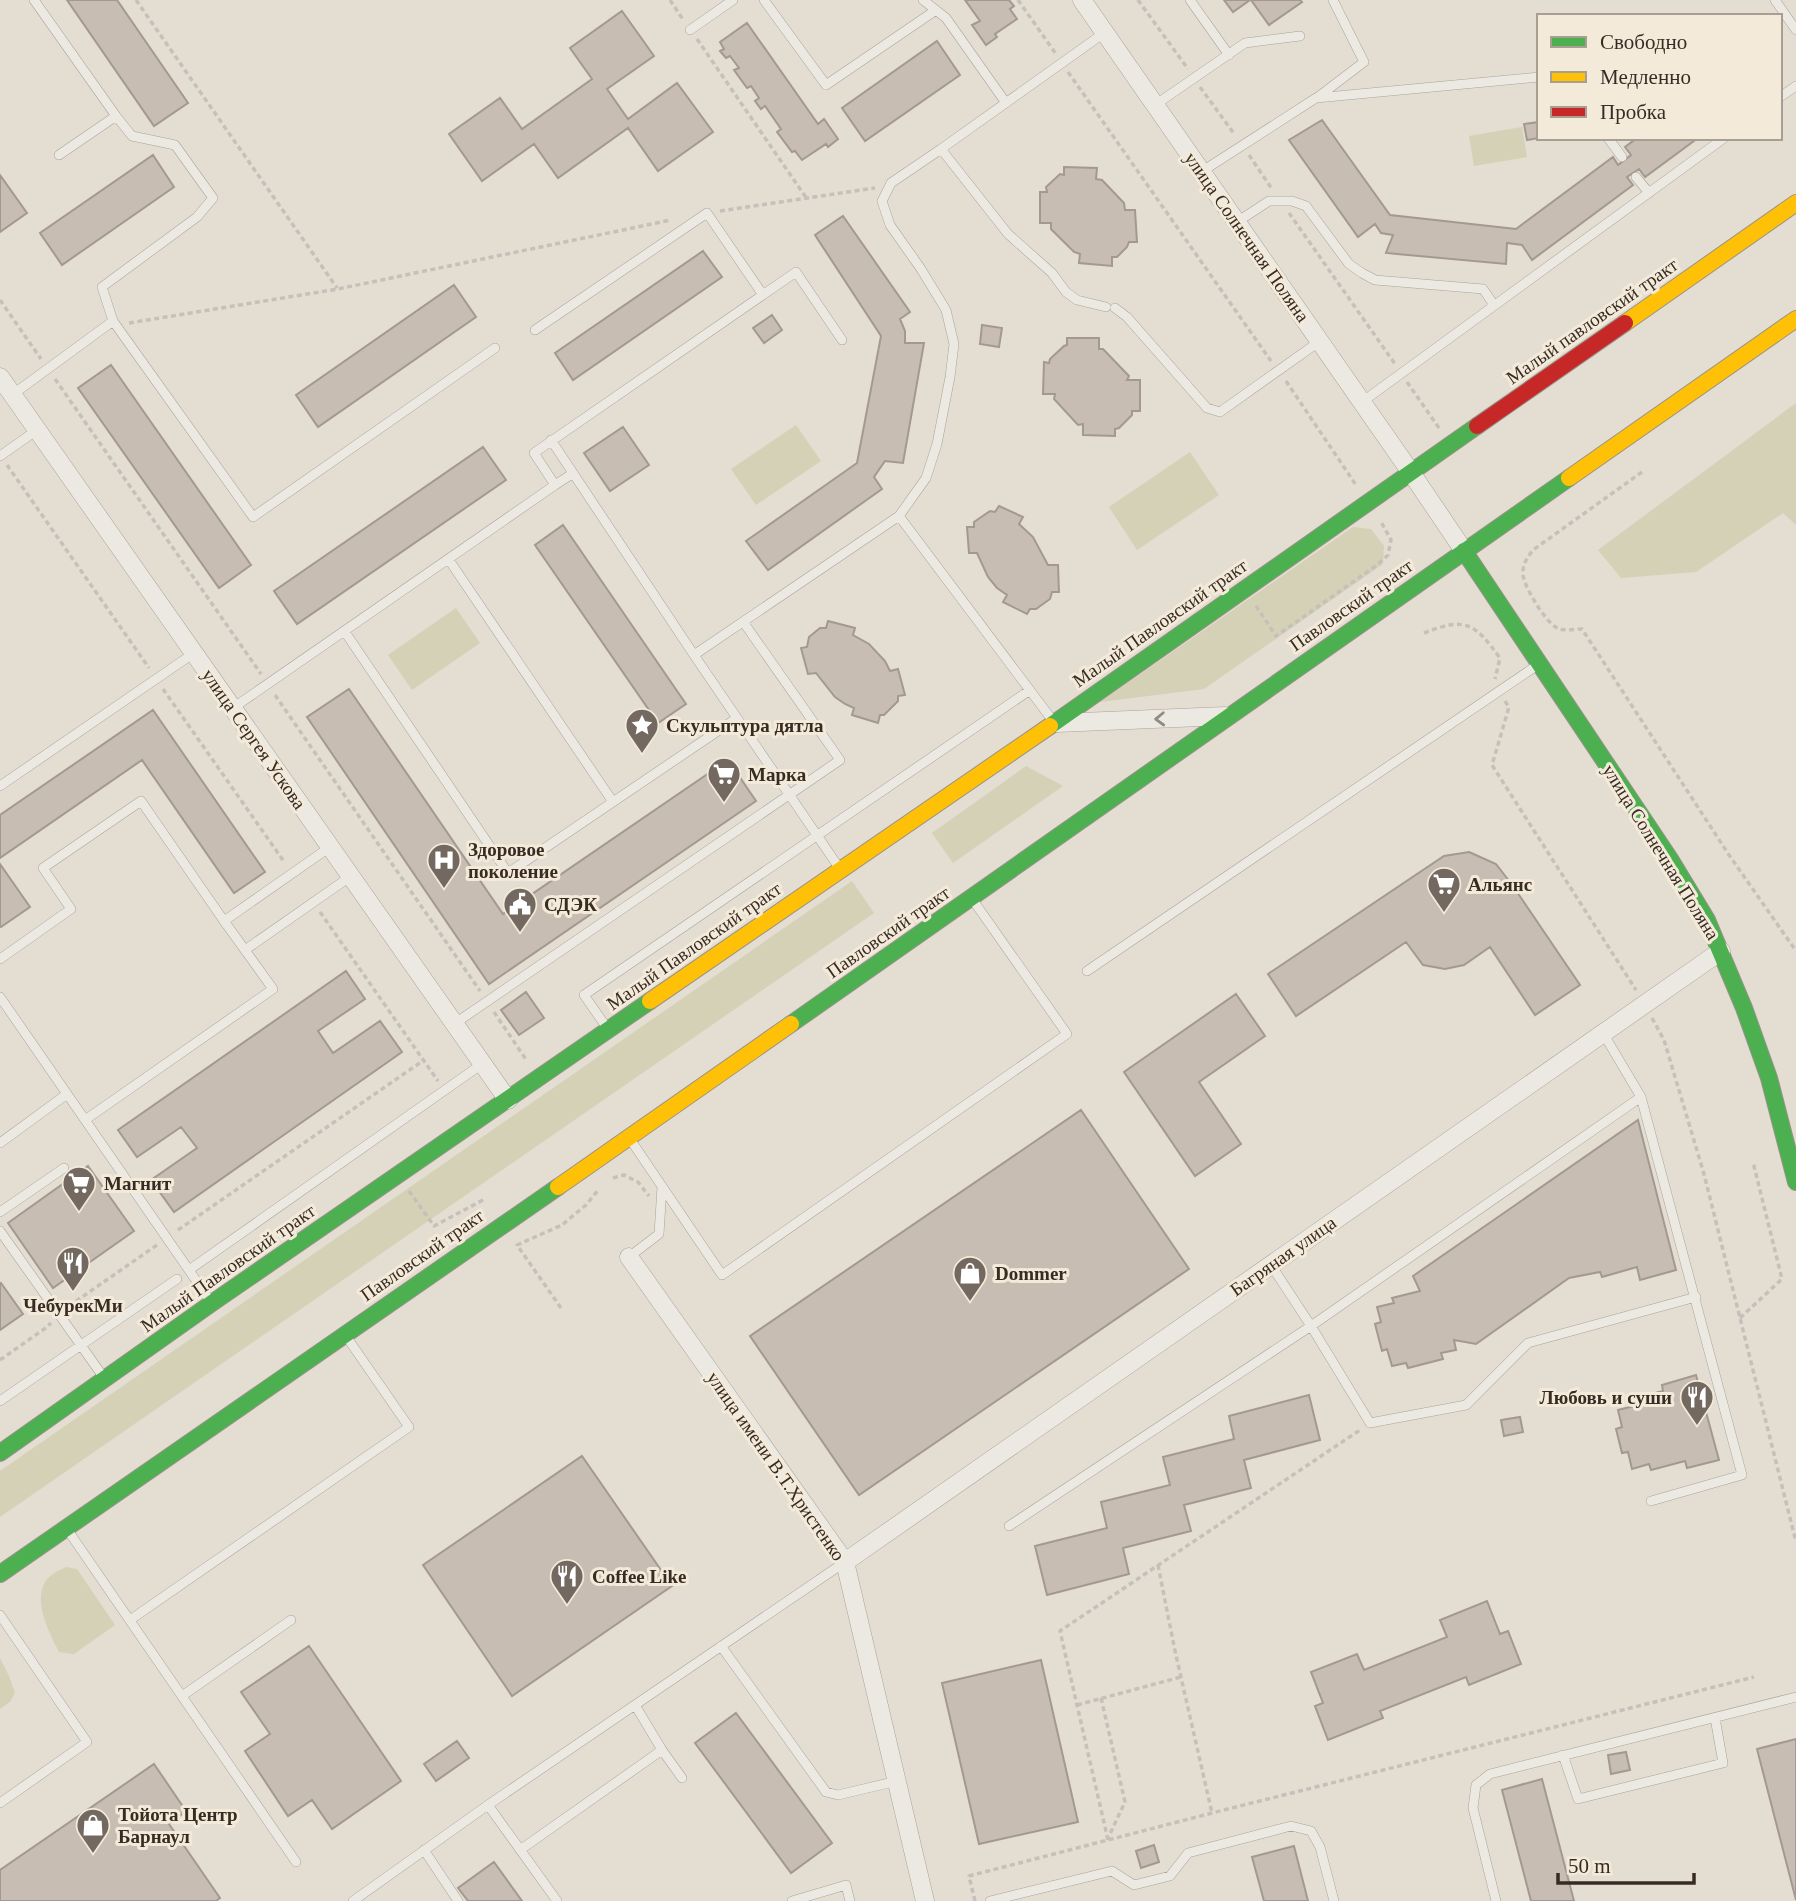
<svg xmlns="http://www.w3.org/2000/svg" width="1796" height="1901" font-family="'Times New Roman',serif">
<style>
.green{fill:#d4d1b6}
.building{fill:#c7bdb3;stroke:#a49991;stroke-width:2}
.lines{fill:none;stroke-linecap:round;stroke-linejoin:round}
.lane-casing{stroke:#aaa39a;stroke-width:10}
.street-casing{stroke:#aaa39a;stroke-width:19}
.fast-casing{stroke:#99928a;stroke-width:18}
.slow-casing{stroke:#99928a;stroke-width:18}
.jam-casing{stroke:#99928a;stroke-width:18}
.path{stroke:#c5c0b9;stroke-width:3.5;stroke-dasharray:5 3.5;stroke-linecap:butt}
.lane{stroke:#ece9e3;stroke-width:9}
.street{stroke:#ece9e3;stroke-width:18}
.fast{stroke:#4caf50;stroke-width:16}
.slow{stroke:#ffc107;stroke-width:16}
.jam{stroke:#c62828;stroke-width:16}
.oneway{stroke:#928a83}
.labels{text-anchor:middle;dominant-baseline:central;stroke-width:6;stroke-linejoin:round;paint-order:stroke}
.street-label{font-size:19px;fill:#382b23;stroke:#f3eada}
.poi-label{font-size:19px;font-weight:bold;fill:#382b23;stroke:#f3eada;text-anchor:start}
</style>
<rect width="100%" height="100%" fill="#e4ddd2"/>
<path class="green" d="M1522,127L1527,157L1474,166L1469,136Z
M1796,403V525L1783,513L1696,572L1621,578L1598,550Z
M796,425L821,461L756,505L731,469Z
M1190,452L1219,495L1137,550L1109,507Z
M1353,527L1371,529L1384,546L1383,564L1204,689L1100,702Z
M456,608L480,643L412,690L388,655Z
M1026,766L1063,786L953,863L932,833Z
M852,881L874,913L0,1517V1471Z
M66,1567L77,1569L115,1625L74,1654L59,1652C50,1634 34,1605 44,1584C48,1575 58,1571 66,1567Z
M0,1658L9,1676L15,1693L10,1702L0,1709Z"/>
<path class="building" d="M67,0H117L188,103L154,126Z
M965,0H1009L1014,6L1010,9L1017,19L995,34L997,37L986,45L972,25L980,21Z
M1224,0H1250L1233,12Z
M1251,0H1300L1302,2L1269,25Z
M622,11L654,56L607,89L628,119L677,83L713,132L658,171L628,128L558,178L534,144L482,181L449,134L500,98L522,129L592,79L570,48Z
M747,23L818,124L824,119L838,139L828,147L826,144L802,160L795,151L792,152L777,132L781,129L765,106L761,109L755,101L759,98L751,86L747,88L734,70L739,68L730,56L726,58L720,51L724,49L720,42Z
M937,41L960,75L865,141L842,108Z
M1322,120L1390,215L1516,229L1613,157L1618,165L1631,155L1625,147L1637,138H1698L1645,177L1639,169L1627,177L1633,185L1532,260L1522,245L1507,243L1506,264L1386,253L1393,235L1381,233L1375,224L1358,237L1289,140Z
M1539,122V138L1527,140L1524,124Z
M153,155L174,187L62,265L40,233Z
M1064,167L1097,168L1096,179L1102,180L1124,203L1125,210H1135L1137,242H1129L1127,247L1117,257H1112V266L1079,263L1080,254L1074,252L1051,229V223H1040V192H1047L1046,187L1060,174L1064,175Z
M0,175L27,213L0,232Z
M843,216L910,312L900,319L905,331V343H924L903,463L885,461L874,477L882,489L768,570L746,541L857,463L881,336L815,235Z
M703,251L722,277L573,380L555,353Z
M454,285L476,317L318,427L296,395Z
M772,315L782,330L764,343L753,328Z
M982,325L1002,328L999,347L980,344Z
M1067,338H1099V349H1103L1129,376L1127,380H1140V411H1132V415L1119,428L1115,429V436L1083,435V424L1078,425L1054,399L1055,394H1043L1044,362L1049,363L1050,359L1064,346L1067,345Z
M111,365L251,565L219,588L78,388Z
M623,427L649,465L610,491L584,453Z
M483,447L506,480L297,624L274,591Z
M999,506L1023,517L1019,524L1033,537L1048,565H1058L1059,592H1052L1050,599L1036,609H1030L1027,614L1003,602L1007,595L997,588L988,577L977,553H969L967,527H974V522L990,511L995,512Z
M563,525L686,704L658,723L535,545Z
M828,621L855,628L853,635L869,644L885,661L890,671L898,669L905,695L898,696V701L884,715H880L878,723L852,715L854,708L845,704L835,697L816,673L808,674L801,648L807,647L809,637L820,628H826Z
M349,689L503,914L728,760L756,801L489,984L307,717Z
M153,710L265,872L234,893L142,760L0,858V815Z
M1469,852L1496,864L1513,886L1580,985L1535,1015L1490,947L1464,965L1445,969L1423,965L1406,942L1296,1016L1268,974L1444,856Z
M0,864L30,907L1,927L0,926Z
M346,971L365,999L318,1031L333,1053L380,1021L402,1052L174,1212L151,1180L197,1148L181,1127L137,1157L118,1130Z
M526,992L544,1018L519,1035L501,1010Z
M1236,994L1265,1036L1199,1082L1241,1144L1195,1176L1124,1072Z
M1081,1110L1189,1269L859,1495L750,1336Z
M1638,1120L1676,1270L1640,1280L1637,1267L1602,1277L1600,1272L1569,1278L1476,1344L1454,1340L1456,1350L1441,1353L1443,1359L1408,1368L1406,1363L1392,1366L1387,1349L1382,1351L1375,1324L1381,1322L1377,1307L1394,1303L1392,1298L1420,1291L1413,1276Z
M88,1166L134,1231L53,1288L8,1223Z
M1,1283L23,1314L0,1330V1284Z
M1696,1375L1719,1460L1687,1468L1685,1461L1651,1470L1649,1464L1632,1469L1628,1452L1622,1453L1616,1429L1622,1427L1618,1410L1634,1406L1632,1399L1663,1391L1662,1385Z
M1309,1395L1320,1440L1244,1460L1251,1488L1184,1505L1191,1531L1123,1548L1129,1574L1047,1595L1035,1546L1107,1528L1101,1502L1170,1485L1163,1457L1234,1439L1229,1416Z
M1520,1417L1523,1432L1504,1436L1501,1420Z
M582,1456L672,1586L512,1696L423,1565Z
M1487,1601L1500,1634L1508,1631L1521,1664L1469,1685L1466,1677L1380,1711L1383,1718L1328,1740L1315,1706L1323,1703L1311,1672L1357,1654L1364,1670L1447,1637L1440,1620Z
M309,1646L401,1781L332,1829L312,1800L288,1816L245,1751L270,1734L241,1692Z
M1041,1660L1078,1822L979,1844L942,1683Z
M736,1713L832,1843L791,1873L695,1743Z
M1796,1739V1900L1757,1749Z
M457,1741L469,1758L436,1781L424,1764Z
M1626,1752L1630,1770L1611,1774L1608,1755Z
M154,1764L186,1811L169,1824L220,1898L216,1901H0V1870Z
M1542,1779L1574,1901H1531L1502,1790Z
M1154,1845L1159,1862L1141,1868L1136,1851Z
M1294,1846L1308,1901H1264L1252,1857Z
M494,1862L522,1901H468L458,1888Z"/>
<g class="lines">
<defs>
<path id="lane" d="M34,0L116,116L132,136L175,145L213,198L197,217L102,287L113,321
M764,0L826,85L936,10
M923,0L946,18L1006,103
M1190,0L1229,55
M1775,0L1796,30
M690,30L733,0
M1104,33L941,149L1008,234L1052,273L1066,292L1077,300L1106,307
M1318,97L1364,62L1333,0
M1780,97L1796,86
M1155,105L1245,43L1300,36
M1608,138L1622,157
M59,155L116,116
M1201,172L1316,98L1539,77
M1636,177L1649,193
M1237,222L1269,201H1292L1306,206L1349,264L1362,273L1375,280L1483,289L1494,305
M1115,308L1127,317L1207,408L1220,412L1320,341
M535,330L707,213L763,295
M12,395L113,321L253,517L495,348
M1362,402L1724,138
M551,440L694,655L840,869
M0,456L37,430
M555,485L572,474
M899,516L1053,721
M449,560L613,802
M345,632L508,873L737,718
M694,655L899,516L926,478L937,444L950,377L954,344L946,310L921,269L890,225L882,201L891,183L941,149
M233,708L555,485L534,453L796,272L842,340
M0,786L194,653
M245,950L351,876
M0,959L71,909L43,868L141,801L224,921L330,847
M1087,971L1539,664
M0,997L211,1302
M454,1024L840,760L744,623
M607,1028L584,995L1030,690
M1603,1033L1641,1097L1742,1475L1651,1501
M85,1120L273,989L224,921
M632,1142L722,1275L1067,1034L975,903
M0,1143L67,1094
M0,1212L64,1168
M0,1231L102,1375
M629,1257L659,1234L662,1187
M1271,1265L1311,1326L1370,1423L1466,1405L1528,1343L1696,1297
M189,1270L482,1064
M0,1401L177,1279
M1009,1526L1311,1326L1641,1097
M69,1532L296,1862
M0,1615L87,1742L0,1803
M130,1620L409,1427L348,1339
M721,1646L826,1792L838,1795L897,1781
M182,1696L291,1620
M635,1705L662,1750L682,1778
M1563,1755L1578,1799L1723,1763L1715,1718
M488,1805L557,1901
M424,1850L458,1901
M520,1850L662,1750
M353,1901L488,1805L845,1562
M792,1901L846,1885L850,1901
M990,1901L1112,1871L1134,1885L1170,1876L1188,1853L1291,1826L1311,1831L1320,1847L1334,1901
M1496,1901L1473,1808L1476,1785L1490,1774L1796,1697"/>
<path id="street" d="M1082,0L1412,474L1464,551
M0,377L508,1100
M1057,723L1225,716
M629,1257L845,1562L925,1901
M845,1562L1721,951"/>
<path id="fast" d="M1464,551L1670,859L1707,920L1744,1008L1769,1078L1796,1182
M1050,726L1477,426
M791,1024L1569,478
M0,1453L212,1303L650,1001
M0,1574L558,1187"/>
<path id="slow" d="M1625,323L1796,203
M1569,478L1796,319
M650,1001L1050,726
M558,1187L791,1024"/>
<path id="jam" d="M1477,426L1625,323"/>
</defs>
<use href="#lane" class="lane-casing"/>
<use href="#street" class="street-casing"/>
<use href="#fast" class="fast-casing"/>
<use href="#slow" class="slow-casing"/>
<use href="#jam" class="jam-casing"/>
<path class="path" d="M136,0L337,288
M670,0L684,21
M1018,0L1056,54
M1138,0L1188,69
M697,39L807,199
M1068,72L1271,361
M1200,87L1235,135
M1249,155L1272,189
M720,211L875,188
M1289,213L1395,364
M0,300L41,359
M129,323L338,289L671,220
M55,379L261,674
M1286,381L1356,485
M1407,382L1439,428
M7,465L149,668
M1642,472L1533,550C1527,558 1522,565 1523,575C1524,587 1548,627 1560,629C1566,631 1576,629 1582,629L1729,855L1796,951
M1256,606L1276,636L1377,565L1388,555L1391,540L1380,520
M1424,633C1467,616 1475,624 1500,658L1495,679
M163,689L285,863
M275,695L480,991
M1505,701L1509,707L1492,765L1636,990
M320,912L438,1081
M494,1012L527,1061
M1652,1018L1664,1040L1704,1174L1796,1542
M613,1178L624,1175L638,1182L649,1196
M409,1191L434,1226L485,1199
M178,1230L424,1060
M69,1306L157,1245
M561,1308L517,1245L562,1225L586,1205L599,1189
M1740,1318L1782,1279L1753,1162
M0,1360L47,1327L51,1323
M1158,1565L1175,1651L1212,1813
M1101,1698L1125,1802L1108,1838
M1077,1705L1181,1677
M1108,1840L1060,1631L1360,1430
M975,1901L969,1876L1212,1813L1754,1677"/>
<use href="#lane" class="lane"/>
<use href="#street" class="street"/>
<use href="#fast" class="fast"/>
<use href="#slow" class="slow"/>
<use href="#jam" class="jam"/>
</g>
<defs><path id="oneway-chevron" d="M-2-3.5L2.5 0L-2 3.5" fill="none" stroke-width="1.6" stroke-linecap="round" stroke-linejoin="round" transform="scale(1.75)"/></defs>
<use class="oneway" href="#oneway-chevron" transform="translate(1160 719) rotate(178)"/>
<defs>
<symbol id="sight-pin" viewBox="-11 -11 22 30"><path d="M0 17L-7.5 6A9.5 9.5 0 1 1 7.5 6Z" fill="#746960" stroke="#f3eada"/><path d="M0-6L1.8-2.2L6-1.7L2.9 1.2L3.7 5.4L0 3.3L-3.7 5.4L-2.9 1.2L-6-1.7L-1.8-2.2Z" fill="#fff"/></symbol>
<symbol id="supermarket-pin" viewBox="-11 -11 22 30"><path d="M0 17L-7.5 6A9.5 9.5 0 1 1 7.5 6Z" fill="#746960" stroke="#f3eada"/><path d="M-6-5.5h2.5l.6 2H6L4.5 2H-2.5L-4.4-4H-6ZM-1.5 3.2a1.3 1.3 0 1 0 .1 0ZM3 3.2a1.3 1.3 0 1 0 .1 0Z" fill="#fff"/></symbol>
<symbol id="hospital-pin" viewBox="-11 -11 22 30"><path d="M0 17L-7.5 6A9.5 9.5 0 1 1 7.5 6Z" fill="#746960" stroke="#f3eada"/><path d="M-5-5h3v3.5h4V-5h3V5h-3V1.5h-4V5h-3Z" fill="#fff"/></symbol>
<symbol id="civic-pin" viewBox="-11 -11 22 30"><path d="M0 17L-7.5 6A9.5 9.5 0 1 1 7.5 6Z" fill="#746960" stroke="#f3eada"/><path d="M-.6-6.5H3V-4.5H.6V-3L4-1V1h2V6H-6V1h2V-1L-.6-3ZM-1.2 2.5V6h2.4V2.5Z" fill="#fff"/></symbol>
<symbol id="restaurant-pin" viewBox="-11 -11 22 30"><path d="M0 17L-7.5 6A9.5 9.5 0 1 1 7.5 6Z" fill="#746960" stroke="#f3eada"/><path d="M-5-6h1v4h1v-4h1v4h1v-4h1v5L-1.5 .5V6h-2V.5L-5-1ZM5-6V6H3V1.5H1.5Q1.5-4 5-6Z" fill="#fff"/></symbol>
<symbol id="shop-pin" viewBox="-11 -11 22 30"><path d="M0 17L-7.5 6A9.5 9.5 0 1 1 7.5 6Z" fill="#746960" stroke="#f3eada"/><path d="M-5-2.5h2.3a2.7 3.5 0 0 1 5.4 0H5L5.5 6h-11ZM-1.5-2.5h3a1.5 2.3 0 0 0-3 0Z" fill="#fff"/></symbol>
</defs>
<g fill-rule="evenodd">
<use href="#sight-pin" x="623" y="706" width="38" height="52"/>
<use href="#supermarket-pin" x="705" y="755" width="38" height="52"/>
<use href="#hospital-pin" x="425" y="841" width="38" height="52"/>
<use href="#supermarket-pin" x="1425" y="865" width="38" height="52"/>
<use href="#civic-pin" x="501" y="885" width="38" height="52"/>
<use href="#supermarket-pin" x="60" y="1164" width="38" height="52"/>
<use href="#restaurant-pin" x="54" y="1244" width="38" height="52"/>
<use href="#shop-pin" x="951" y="1254" width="38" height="52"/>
<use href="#restaurant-pin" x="1678" y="1378" width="38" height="52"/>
<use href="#restaurant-pin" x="548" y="1557" width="38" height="52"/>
<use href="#shop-pin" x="74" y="1806" width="38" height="52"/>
</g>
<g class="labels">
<g class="street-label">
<text transform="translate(1247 237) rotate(55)">улица Солнечная Поляна</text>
<text transform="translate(1592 321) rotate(-35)">Малый павловский тракт</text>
<text transform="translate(1351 605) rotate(-35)">Павловский тракт</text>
<text transform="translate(1160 623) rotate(-35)">Малый Павловский тракт</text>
<text transform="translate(254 739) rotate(55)">улица Сергея Ускова</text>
<text transform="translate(1661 852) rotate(58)">улица Солнечная Поляна</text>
<text transform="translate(888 932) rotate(-35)">Павловский тракт</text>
<text transform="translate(694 946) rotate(-35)">Малый Павловский тракт</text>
<text transform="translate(422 1255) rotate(-35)">Павловский тракт</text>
<text transform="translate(1283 1256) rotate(-35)">Багряная улица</text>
<text transform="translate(228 1268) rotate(-35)">Малый Павловский тракт</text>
<text transform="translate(776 1466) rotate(55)">улица имени В.Т.Христенко</text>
</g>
<g class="poi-label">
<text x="666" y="725">Скульптура дятла</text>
<text x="748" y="774">Марка</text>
<text x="468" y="849">Здоровое<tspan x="468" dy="22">поколение</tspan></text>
<text x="1468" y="884">Альянс</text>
<text x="544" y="904">СДЭК</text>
<text x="104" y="1183">Магнит</text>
<text x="995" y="1273">Dommer</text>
<text x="73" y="1305" text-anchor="middle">ЧебурекМи</text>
<text x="1672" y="1397" text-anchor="end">Любовь и суши</text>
<text x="592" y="1576">Coffee Like</text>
<text x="118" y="1814">Тойота Центр<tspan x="118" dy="22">Барнаул</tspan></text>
</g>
</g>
<rect x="1537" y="14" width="245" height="126" fill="#f3eada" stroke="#a89e91" stroke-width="2"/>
<rect x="1551" y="37" width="35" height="10" fill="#4caf50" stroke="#a89e91" stroke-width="2"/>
<text x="1600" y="49" font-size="21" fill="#382b23">Свободно</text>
<rect x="1551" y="72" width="35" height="10" fill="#ffc107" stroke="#a89e91" stroke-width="2"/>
<text x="1600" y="84" font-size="21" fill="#382b23">Медленно</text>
<rect x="1551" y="107" width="35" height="10" fill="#c62828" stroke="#a89e91" stroke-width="2"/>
<text x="1600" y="119" font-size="21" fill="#382b23">Пробка</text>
<path d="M1558 1873v10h136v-10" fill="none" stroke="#382b23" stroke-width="3.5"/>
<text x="1568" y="1873" font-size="21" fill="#382b23" stroke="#f3eada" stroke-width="5" paint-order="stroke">50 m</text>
</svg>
